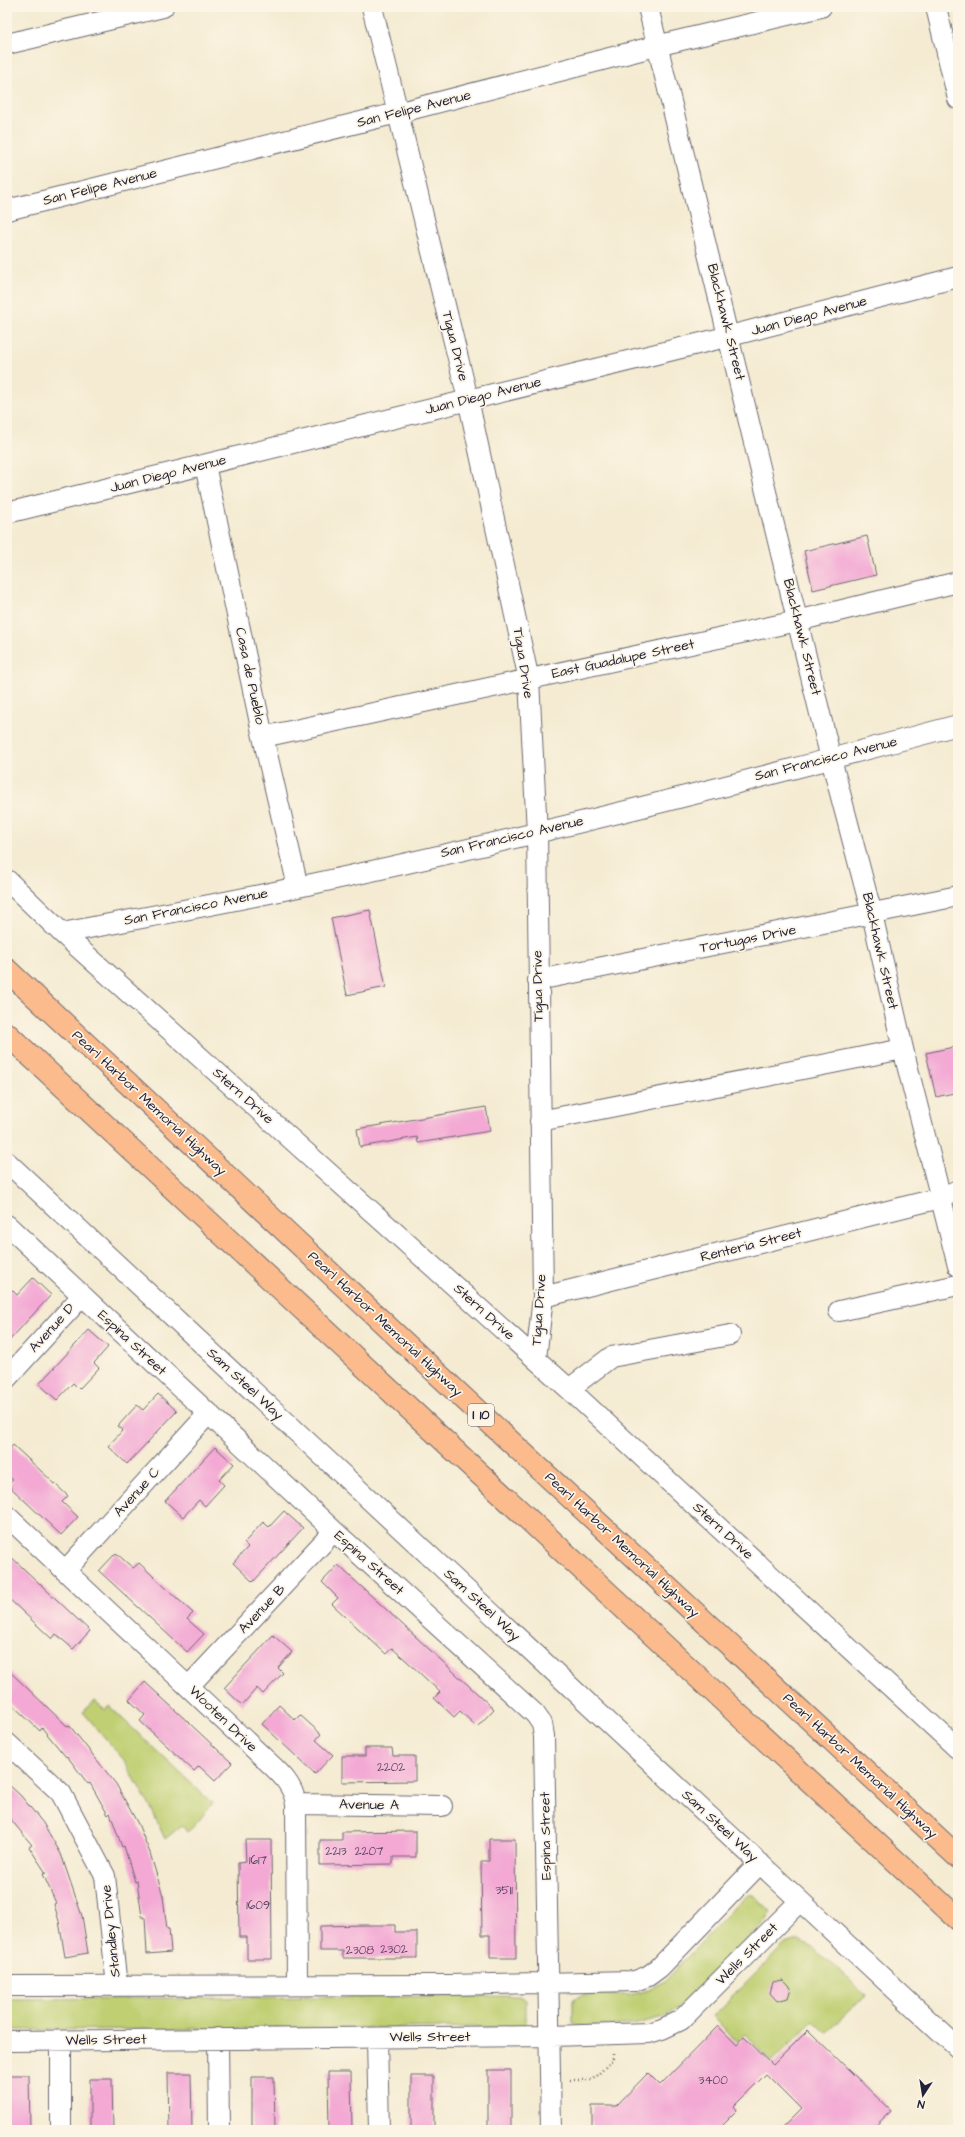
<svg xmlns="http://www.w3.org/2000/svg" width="965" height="2137" font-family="'Architects Daughter',sans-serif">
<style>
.green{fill:#bfcf72;stroke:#707856}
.building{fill:#f3a9d4}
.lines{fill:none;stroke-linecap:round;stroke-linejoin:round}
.minor-casing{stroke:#6c6870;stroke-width:22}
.highway-casing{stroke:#6c6870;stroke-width:24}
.path{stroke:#6c6870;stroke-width:2.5;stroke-dasharray:1 3;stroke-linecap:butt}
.minor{stroke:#fff;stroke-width:20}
.highway{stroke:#fbbb8c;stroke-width:22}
.labels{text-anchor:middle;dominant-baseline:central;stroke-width:3.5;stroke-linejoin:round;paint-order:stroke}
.number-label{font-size:12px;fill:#564461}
.shield{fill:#fcf5e5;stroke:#63616e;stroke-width:1}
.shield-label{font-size:13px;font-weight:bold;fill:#22223b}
.street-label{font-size:14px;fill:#22223b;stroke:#fcf5e5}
</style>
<rect width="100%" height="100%" fill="#fcf5e5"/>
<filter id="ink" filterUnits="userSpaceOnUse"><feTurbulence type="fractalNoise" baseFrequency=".025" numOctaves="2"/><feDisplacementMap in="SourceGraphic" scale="8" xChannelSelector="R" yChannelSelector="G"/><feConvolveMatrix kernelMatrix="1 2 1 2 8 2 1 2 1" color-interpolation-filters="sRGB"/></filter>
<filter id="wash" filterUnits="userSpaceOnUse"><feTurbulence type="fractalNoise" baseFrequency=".012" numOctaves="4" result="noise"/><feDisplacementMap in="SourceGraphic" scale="16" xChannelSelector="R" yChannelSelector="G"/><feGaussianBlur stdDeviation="0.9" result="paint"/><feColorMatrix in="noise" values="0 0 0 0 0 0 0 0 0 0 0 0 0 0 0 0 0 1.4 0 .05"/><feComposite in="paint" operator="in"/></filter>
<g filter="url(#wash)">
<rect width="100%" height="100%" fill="#f4ebd2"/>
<path class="green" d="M95,1701L105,1710L109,1706L212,1803C204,1813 198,1824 187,1832L182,1825L165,1839L151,1808L124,1760L83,1712Z
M748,1895H753L770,1911L765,1921L693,1995L664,2017L633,2025L582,2026L573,2023V1999L582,1995H629L642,1992L665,1981L743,1898Z
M799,1940L813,1947L866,1995L827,2033L814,2020L772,2062L745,2034L736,2042L713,2016L785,1944Z
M519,1996L526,2000V2024L521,2027L7,2030V1999Z"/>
<g id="blocks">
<path class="building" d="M867,536L876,575L813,590L804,551Z
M370,910L386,987L347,995L331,918Z
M958,1046V1092L936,1097L926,1053Z
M486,1107L490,1131L418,1143L417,1137L360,1147L357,1129Z
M33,1278L51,1295L7,1343V1285L17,1295Z
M89,1330L108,1347L94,1363L99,1368L79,1389L73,1383L57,1400L39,1384Z
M158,1394L177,1411L127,1464L108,1446L123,1430L118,1426L137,1405L143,1410Z
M13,1445L68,1496L62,1502L78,1517L61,1535L8,1485L13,1480L7,1475V1452Z
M215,1447L234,1464L219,1480L224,1485L205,1506L199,1500L183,1517L165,1501Z
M284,1511L303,1528L253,1582L233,1563L248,1547L244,1543L263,1522L269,1527Z
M7,1553L90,1631L73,1649L56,1634L52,1639L7,1597Z
M116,1553L133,1568L139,1563L193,1613L187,1619L204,1634L187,1652L99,1571Z
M338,1565L494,1709L477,1727L460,1711L454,1717L434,1698L440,1692L409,1663L392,1648L386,1654L332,1604L338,1598L322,1582Z
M273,1635L292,1652L278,1668L283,1673L263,1694L257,1688L242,1705L224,1688Z
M7,1669L67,1726L69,1725L116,1784L138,1824L150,1853L163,1896L167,1929H169L171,1952L147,1954L145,1917H142L137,1881L135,1882L124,1846L122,1847L110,1813L108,1815L90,1783L88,1784L67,1756L66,1757L42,1728L40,1731L7,1700Z
M145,1682L232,1763L215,1781L199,1766L194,1771L140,1721L145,1715L129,1700Z
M279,1705L295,1720L300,1715L321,1734L316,1740L333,1755L315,1774L262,1724Z
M365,1748H392L393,1756H415V1781L342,1782V1756H365Z
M7,1783L21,1796L43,1823L61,1854L82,1916L88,1953L65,1957L59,1921L54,1904L56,1903L43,1874L46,1873L29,1847L32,1845L7,1815Z
M416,1831V1857H393V1864L320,1865V1840H342V1832Z
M489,1839H515L516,1958H490V1935H482L481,1861H489Z
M245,1840H271L272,1959H247V1937H239L238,1863L246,1862Z
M366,1925H395V1932H417V1958H343V1951H320V1926Z
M783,1980L791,1988L788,1998L777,2001L770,1993L773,1982Z
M718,2026L737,2045L744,2037L773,2065L808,2030L891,2111L871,2130H780L801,2109L766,2074L734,2106L737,2110L717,2130H592V2106H616L648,2073L660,2085Z
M488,2070H511V2130H488Z
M328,2072H351L352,2130H329Z
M168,2073H191L192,2130H169Z
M7,2075H29L30,2130H7Z
M411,2076H434V2130H411Z
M252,2077H274L275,2130H252Z
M90,2079H112L113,2130H90Z"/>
</g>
</g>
<g filter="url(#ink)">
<use href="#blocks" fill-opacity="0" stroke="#6c6870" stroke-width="1"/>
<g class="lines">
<defs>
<path id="minor" d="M372,7L468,399L529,680L537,832L543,1297L536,1359
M648,7L831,759L872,914L903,1049L958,1266
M936,7L958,99
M7,44L163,7
M7,210L397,113L656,46L821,7
M205,465L263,737L298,887
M7,513L730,336L958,277
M263,737L797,621L958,582
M7,880L62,933L569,1389L958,1749
M62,933C141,918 220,904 298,887C519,840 739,784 958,725
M538,980L958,896
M540,1121L903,1049
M7,1162L958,2048
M7,1225L334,1531L535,1714L542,1724L544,1736L551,2130
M543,1297L940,1198L958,1190
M839,1311L958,1285
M7,1378L82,1296
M569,1389L611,1357L730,1335
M7,1516L266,1760C280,1773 293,1784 296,1804L297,1985
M65,1571L209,1413
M189,1686L334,1531
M7,1743L61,1793L105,1876L117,1986
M296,1804L442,1806
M7,1986L449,1985L635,1981L648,1976L659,1968L760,1863
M218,2038L219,2130
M377,2038L379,2130
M7,2041L551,2036L649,2033L662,2029L681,2020L800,1901
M61,2041V2130"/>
<path id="highway" d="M7,970L457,1392L958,1857
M7,1034L958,1919"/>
</defs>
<use href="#minor" class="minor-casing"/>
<use href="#highway" class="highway-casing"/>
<path class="path" d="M570,2080H592L613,2060V2052"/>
<use href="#minor" class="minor"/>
<use href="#highway" class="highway"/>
</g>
</g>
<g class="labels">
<g class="number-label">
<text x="391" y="1767">2202</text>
<text x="336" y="1851">2213</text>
<text x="369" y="1851">2207</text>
<text x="258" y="1860">1617</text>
<text x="504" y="1890">3511</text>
<text x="258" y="1905">1609</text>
<text x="394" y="1949">2302</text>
<text x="360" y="1950">2308</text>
<text x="713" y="2080">3400</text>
</g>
<rect class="shield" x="468" y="1404" width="26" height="22" rx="3"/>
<g class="shield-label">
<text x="481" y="1415">I 10</text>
</g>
<g class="street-label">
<text transform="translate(414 109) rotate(-14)">San Felipe Avenue</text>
<text transform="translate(100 187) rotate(-14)">San Felipe Avenue</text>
<text transform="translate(809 316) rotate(-15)">Juan Diego Avenue</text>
<text transform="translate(726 322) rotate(76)">Blackhawk Street</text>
<text transform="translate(455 346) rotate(76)">Tigua Drive</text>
<text transform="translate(483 396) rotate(-14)">Juan Diego Avenue</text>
<text transform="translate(168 474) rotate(-14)">Juan Diego Avenue</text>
<text transform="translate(802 637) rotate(76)">Blackhawk Street</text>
<text transform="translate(623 659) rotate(-12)">East Guadalupe Street</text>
<text transform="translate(523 663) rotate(81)">Tigua Drive</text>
<text transform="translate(250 676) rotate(78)">Casa de Pueblo</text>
<text transform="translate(826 759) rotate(-14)">San Francisco Avenue</text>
<text transform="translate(512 837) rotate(-13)">San Francisco Avenue</text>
<text transform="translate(196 907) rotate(-11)">San Francisco Avenue</text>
<text transform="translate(748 939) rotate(-11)">Tortugas Drive</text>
<text transform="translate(880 951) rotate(77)">Blackhawk Street</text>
<text transform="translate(538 986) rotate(-91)">Tigua Drive</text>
<text transform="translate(243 1096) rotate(42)">Stern Drive</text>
<text transform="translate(149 1103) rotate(43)">Pearl Harbor Memorial Highway</text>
<text transform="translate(751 1245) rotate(-14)">Renteria Street</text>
<text transform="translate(539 1310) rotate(-86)">Tigua Drive</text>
<text transform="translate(484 1312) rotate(42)">Stern Drive</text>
<text transform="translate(385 1324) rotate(43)">Pearl Harbor Memorial Highway</text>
<text transform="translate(52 1328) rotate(-48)">Avenue D</text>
<text transform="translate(132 1343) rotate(43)">Espina Street</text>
<text transform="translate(245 1384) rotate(43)">Sam Steel Way</text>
<text transform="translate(137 1492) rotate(-48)">Avenue C</text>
<text transform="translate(723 1531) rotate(43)">Stern Drive</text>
<text transform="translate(622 1545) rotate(43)">Pearl Harbor Memorial Highway</text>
<text transform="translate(369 1563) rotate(42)">Espina Street</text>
<text transform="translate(482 1605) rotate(43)">Sam Steel Way</text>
<text transform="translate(262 1609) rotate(-47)">Avenue B</text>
<text transform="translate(223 1719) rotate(44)">Wooten Drive</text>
<text transform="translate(860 1766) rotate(43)">Pearl Harbor Memorial Highway</text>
<text transform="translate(369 1805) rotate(1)">Avenue A</text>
<text transform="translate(720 1826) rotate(43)">Sam Steel Way</text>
<text transform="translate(546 1836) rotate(-91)">Espina Street</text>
<text transform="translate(111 1931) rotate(-96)">Standley Drive</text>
<text transform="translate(747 1954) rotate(-45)">Wells Street</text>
<text x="430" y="2037">Wells Street</text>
<text transform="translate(106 2040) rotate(-1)">Wells Street</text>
</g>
</g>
<rect width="965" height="2137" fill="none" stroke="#fcf5e5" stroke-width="24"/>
<g transform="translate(923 2095) rotate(192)" stroke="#fcf5e5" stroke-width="3" paint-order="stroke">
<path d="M0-3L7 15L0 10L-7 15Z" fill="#22223b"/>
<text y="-6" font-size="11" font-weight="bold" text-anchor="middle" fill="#22223b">N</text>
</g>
</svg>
